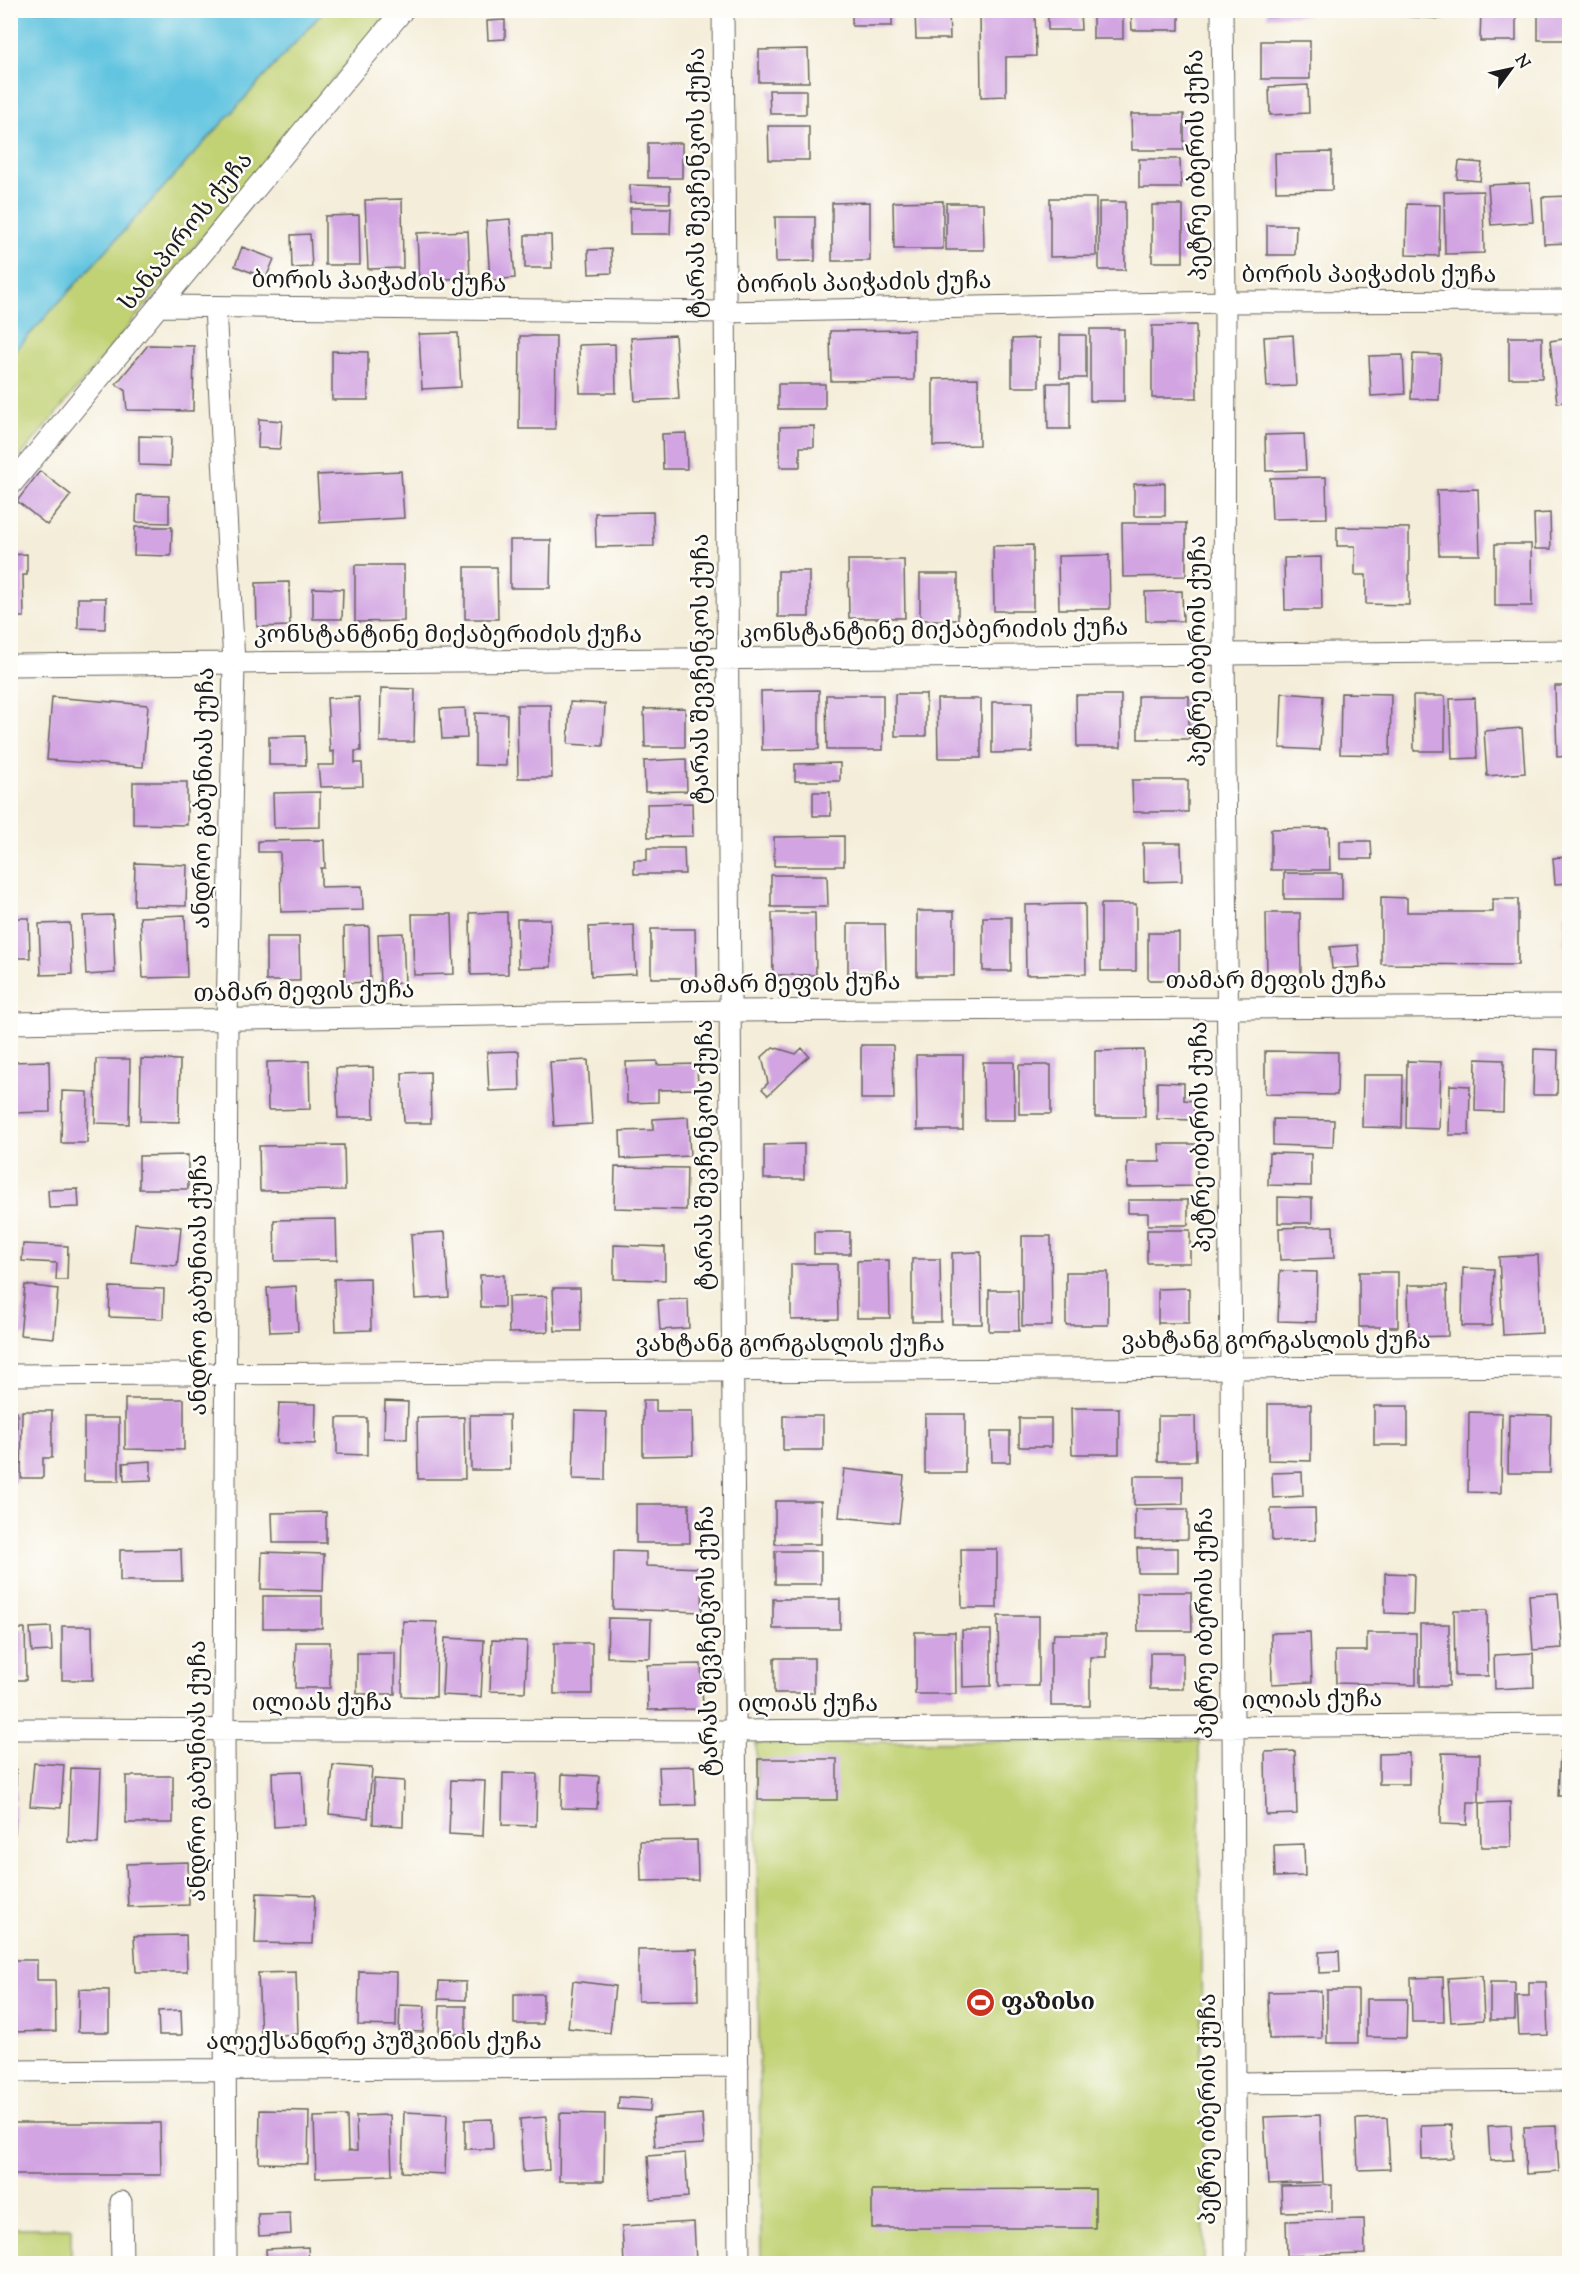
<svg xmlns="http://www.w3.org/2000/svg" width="1580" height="2274" font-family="'Sorts Mill Goudy','Noto Serif Georgian',serif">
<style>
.green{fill:#c1d275;stroke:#6e7748;stroke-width:1.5}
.water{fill:#62c4e0;stroke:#3f707e;stroke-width:1.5}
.building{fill:#d2a4e2}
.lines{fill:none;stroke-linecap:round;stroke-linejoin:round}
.minor-casing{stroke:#68655e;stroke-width:23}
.minor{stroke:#fff;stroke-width:21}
.labels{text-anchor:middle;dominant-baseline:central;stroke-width:5;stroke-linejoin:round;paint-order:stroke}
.street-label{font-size:24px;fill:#1c1c1c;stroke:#fdfcf7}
.poi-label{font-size:24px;font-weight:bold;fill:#1c1c1c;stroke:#fdfcf7;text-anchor:start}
</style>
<rect width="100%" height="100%" fill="#fdfcf7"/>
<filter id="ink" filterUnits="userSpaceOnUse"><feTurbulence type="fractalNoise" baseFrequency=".0167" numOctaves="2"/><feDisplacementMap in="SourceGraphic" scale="12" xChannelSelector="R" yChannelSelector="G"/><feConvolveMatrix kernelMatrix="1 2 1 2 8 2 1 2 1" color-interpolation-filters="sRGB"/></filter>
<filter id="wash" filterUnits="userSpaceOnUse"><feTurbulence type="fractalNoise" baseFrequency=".008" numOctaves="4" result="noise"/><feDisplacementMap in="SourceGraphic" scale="24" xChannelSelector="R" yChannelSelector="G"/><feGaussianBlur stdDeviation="1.35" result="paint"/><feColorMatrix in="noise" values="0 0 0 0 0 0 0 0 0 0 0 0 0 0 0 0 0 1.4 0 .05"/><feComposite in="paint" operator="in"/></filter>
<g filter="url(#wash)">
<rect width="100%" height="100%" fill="#f4edd9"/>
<path class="green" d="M324,11H390L11,468V355Z
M1199,1740L1204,2263H761L756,1743Z
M11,2228H71V2263H11Z"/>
<path class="water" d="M11,10L324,11L11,355L10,11Z"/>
<g id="blocks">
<path class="building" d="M818,10H840V14H818Z
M852,10H892V26H852Z
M915,10H949L950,39H916Z
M980,10H1035L1036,56L1006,57V96L981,97Z
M1048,10H1080L1081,30H1048Z
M1093,10H1123V39H1093Z
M1131,10H1179V30H1132Z
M1267,10H1307V15L1267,17Z
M1377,10H1441V19L1376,14Z
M1481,10H1516V41H1480Z
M1538,10H1568L1569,40H1538Z
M505,20V39L488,40L487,21Z
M1261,41H1310V79H1261Z
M808,49L809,82H759V50Z
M1308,85L1309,113L1270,115L1269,87Z
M769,90H806V114H770Z
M1131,114H1184V150H1132Z
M768,126H809V160H769Z
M648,143H682V178H648Z
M1332,152V190L1276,191L1275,153Z
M1139,159H1180L1181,188H1139Z
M1459,161L1482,163L1480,181L1457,179Z
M1530,183L1533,222L1491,225L1488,185Z
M630,185L670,186V203L630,202Z
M1483,191L1484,253L1445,254L1444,192Z
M1570,196V243L1544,244L1542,197Z
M1050,198H1096V256L1050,257Z
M402,199L403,268L368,269L365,200Z
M943,201V249H894L893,202Z
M870,202V261H832V203Z
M1099,202H1125V270H1099Z
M946,203H983L984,250H946Z
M1407,204L1440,205L1439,256L1406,255Z
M1152,205H1183V262H1152Z
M630,208H671L670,234H630Z
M359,215L360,265H325V216Z
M775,217H815V261L776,262Z
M510,219L515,278L490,280L486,221Z
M1267,225H1296L1295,255H1267Z
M468,231L470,278L419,280L417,233Z
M310,234L312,267L292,268L291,235Z
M525,235H551L552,268H525Z
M242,247L274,259L266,278L235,266Z
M611,249L612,273L589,274L588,250Z
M1196,325L1197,398H1152V326Z
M1090,329H1124V401H1090Z
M914,330V380L831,381L830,331Z
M458,333L461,387L422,389L419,334Z
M675,335L679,399L635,401L631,338Z
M1060,335H1086V378H1060Z
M1293,335L1296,386L1267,387L1264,337Z
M520,336H556L555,429H519Z
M1509,337H1542V378H1509Z
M1039,338V387H1012V339Z
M1570,338V401L1557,403L1550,341Z
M615,344L616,393H580L579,345Z
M148,345L194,346L193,411L127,410L125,390L116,384Z
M332,351L368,352V400H332Z
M1413,354L1441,355L1439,400L1411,399Z
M1403,355L1405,394L1371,396L1369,356Z
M978,378L979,445L933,446V379Z
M1047,383H1070V429H1048Z
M778,384H825V409H778Z
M259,419L282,421L280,449L258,448Z
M814,426V447H800V467H780V427Z
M686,433L687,469H663L662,434Z
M1304,434L1306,470L1266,471L1265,435Z
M139,436L171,437L170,466L139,465Z
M40,471L71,495L47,525L17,501Z
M401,471L404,518L320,523L317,475Z
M1326,477L1327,518L1272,519L1270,478Z
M1165,483V516H1134V484Z
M1478,489L1480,555H1439L1437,490Z
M137,495L169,496V523L136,522Z
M653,512L654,546L596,547L595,513Z
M1550,513L1551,549H1535L1534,514Z
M1122,523H1186V576L1123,577Z
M135,527H172L171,556L134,555Z
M1337,527L1409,528V605L1366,604V575H1355V546H1337Z
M510,540H551L550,588H510Z
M1495,544H1531L1532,606H1495Z
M1033,545V611H994L993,546Z
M27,554V575H23L24,617H10V555Z
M1109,555L1110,609H1059L1058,556Z
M1321,557L1322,610H1285L1284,558Z
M848,560H904L905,618H849Z
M355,565H404V621L355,622Z
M465,567H497L498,619H465Z
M778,571H809V617H778Z
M920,574H958V620H920Z
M289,582L290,626L257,627L256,583Z
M313,588L343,589L342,619H313Z
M1182,591L1183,621H1146L1145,592Z
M78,598H106L105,629L78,628Z
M1555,686H1570V756L1557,757Z
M381,688L415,689L414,742H380Z
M819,690V749L762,750L761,691Z
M1282,693L1323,696L1320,750L1280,748Z
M1341,693L1391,694L1390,755L1340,754Z
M895,694H926V736H895Z
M826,695H883V750H827Z
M1076,695H1121V747H1077Z
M1138,696H1189V739H1138Z
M1413,696H1445V751H1414Z
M52,697L148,705L143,767L47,760Z
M359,697L361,751H355V763H362L363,786L320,787L318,765H334V751L330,752L327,698Z
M1475,698L1477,758L1452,759L1450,699Z
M937,699H981V758H938Z
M570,702L605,704L603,746L568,744Z
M992,702H1032V752L992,753Z
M517,705H551L552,778H518Z
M465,708L467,738L442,739L440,709Z
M685,708V747H645L644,709Z
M475,713L507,714L506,766L475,765Z
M1522,728L1525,773L1487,776L1484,731Z
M305,736L306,765H269V737Z
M686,759L687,791L645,792L644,761Z
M840,763V781H795V764Z
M1132,780H1188V812H1133Z
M133,782H187V825L133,824Z
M320,792V827L274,828L273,793Z
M813,792H830L831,816H813Z
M692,803L693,836L648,837L647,804Z
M1329,828L1330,870H1271V829Z
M844,836V866H774V837Z
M324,840L325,868H321V887L362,886L363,910L281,912L280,852H258V841Z
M1340,841H1371L1372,859H1340Z
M1143,843H1181L1182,881L1144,882Z
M647,848H684L685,874H634V860H647Z
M1569,857L1570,883L1555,884L1553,858Z
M135,863L187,865L186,906L134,905Z
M1284,873H1342V899H1284Z
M771,875H827L828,907H771Z
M1381,897L1407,898V912H1493V899H1518V965L1381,964Z
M1085,904L1086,974L1026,975L1025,905Z
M1101,904H1136V971H1101Z
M917,911H954V976H917Z
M507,912L508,974L471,975L470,913Z
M772,913H815L816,975H773Z
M1266,913H1300L1301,976H1267Z
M1565,913H1570V965H1565Z
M412,914H452L454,974L414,975Z
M113,915L115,973L86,975L83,916Z
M185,915L187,977L143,978L140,917Z
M983,917H1011V971H983Z
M10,918H29L30,958H10Z
M517,919H550L551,967L518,968Z
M70,923L72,974L41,975L39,924Z
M848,924H885L886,973H848Z
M634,925L636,974L591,976L589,927Z
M369,926L370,982L345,983L344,927Z
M651,929H695L696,978H651Z
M403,933L405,983L380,984L378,934Z
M1148,933H1179V980H1148Z
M266,937H299L300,981H266Z
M1358,945L1360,967L1332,969L1330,947Z
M861,1045H893L894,1099H861Z
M773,1047L796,1054L802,1048L809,1056L768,1095L762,1089L768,1083L762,1057Z
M1534,1049L1558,1050L1557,1095H1533Z
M1144,1050L1145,1117H1095V1051Z
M519,1051L520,1090L489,1091L487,1052Z
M1265,1051L1338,1052L1337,1095L1265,1094Z
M916,1055H963V1130H917Z
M96,1059H130L129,1124L95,1123Z
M141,1059L180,1060L179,1122L140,1121Z
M1476,1059L1504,1060L1503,1112L1475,1111Z
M588,1060L592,1124L554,1126L550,1062Z
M49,1061L50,1112L10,1113V1062Z
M309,1061L310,1109L268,1110L267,1062Z
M657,1061V1065L697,1064L698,1089L658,1090V1102L627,1103L626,1062Z
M1407,1061L1441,1062L1439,1129L1406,1128Z
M983,1062H1014L1015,1120H984Z
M1019,1065H1051V1114H1019Z
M373,1067L374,1118H338L336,1068Z
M430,1072L431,1123H404L402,1073Z
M1363,1075H1403L1402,1128L1362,1127Z
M1157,1082L1184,1083V1100L1194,1101V1120L1157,1119Z
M1450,1085L1470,1086L1469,1135H1449Z
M62,1091L88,1092L87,1143H61Z
M688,1117L690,1156L621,1159L620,1131L653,1130V1119Z
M1273,1119L1334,1120L1333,1147L1273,1145Z
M804,1144V1179H764V1145Z
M1159,1144H1197V1186L1127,1187V1162H1160Z
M344,1145L345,1190L260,1191L259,1146Z
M1269,1153L1311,1154V1186L1268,1185Z
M188,1155V1189H139V1156Z
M615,1167L687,1168L686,1210L614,1208Z
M78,1189L79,1207L49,1208L48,1190Z
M1278,1197L1312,1198V1223H1278Z
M1128,1200H1188V1225H1148V1213H1128Z
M336,1219L337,1260L275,1261L274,1220Z
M135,1223L181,1227L177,1266L131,1262Z
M1333,1226L1334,1258L1280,1260L1279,1228Z
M1147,1230H1190V1263H1147Z
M445,1232L449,1297L415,1299L411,1234Z
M814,1232H850V1254H814Z
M1022,1236H1051L1052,1326H1022Z
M23,1244L68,1246L67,1280H56L57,1263L22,1261Z
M614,1245L665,1247V1280L614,1279Z
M981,1252L982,1324H952V1253Z
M1538,1255L1542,1333L1503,1335L1499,1257Z
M912,1259H940L941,1322H912Z
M889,1260L890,1318H857V1261Z
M791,1264H837L838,1319L791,1320Z
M1463,1268L1494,1269L1492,1326H1462Z
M1280,1271L1317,1272L1316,1322L1278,1321Z
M1066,1272H1108V1325H1066Z
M1359,1272H1398V1327H1359Z
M480,1275H504V1307H481Z
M370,1278L371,1330L336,1331L334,1279Z
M25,1285L58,1289L54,1338L20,1335Z
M1408,1285H1447L1448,1336L1409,1337Z
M296,1286L298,1331L270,1332L267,1288Z
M110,1287L164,1289L163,1319L109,1317Z
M553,1288H580L581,1331H555Z
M1189,1288V1323H1158V1289Z
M989,1290H1018L1019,1331H989Z
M547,1296L548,1332L509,1333L508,1297Z
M688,1299L689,1328L660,1330L658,1300Z
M125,1399H184V1450L125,1449Z
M643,1400H656V1411H692L693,1455L643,1456Z
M385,1401L408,1402L407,1439L384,1438Z
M279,1403L316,1404L315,1444L277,1443Z
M1268,1404H1311V1461L1268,1460Z
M1374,1406H1408V1445H1374Z
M1071,1408H1119V1454H1072Z
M22,1411H52V1458H43V1478H21Z
M575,1411L606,1412L605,1480L573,1479Z
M10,1412H17V1482H10Z
M1469,1412L1502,1413L1501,1493L1468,1492Z
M925,1414H965V1473H925Z
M1509,1414L1551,1415L1550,1473H1508Z
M470,1415H509L510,1470H471Z
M783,1416H823V1450H783Z
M1158,1416H1195L1196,1461H1158Z
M464,1417L465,1479H418L417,1418Z
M84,1418H119V1481H84Z
M337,1418H367V1455L337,1454Z
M1019,1418H1051V1447H1019Z
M991,1431H1010V1462H992Z
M151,1461V1480L124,1481L123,1463Z
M844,1469L904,1476L899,1523L839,1517Z
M1302,1472L1303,1496L1273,1498L1272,1473Z
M1134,1476H1183V1504L1134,1505Z
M775,1501H821V1544H775Z
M636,1504H689L690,1543H636Z
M1315,1508L1316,1540L1272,1541L1271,1509Z
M1135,1509H1188V1539L1135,1540Z
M326,1512V1543H273L272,1513Z
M1137,1548H1178V1573H1138Z
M181,1549L182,1581H120V1550Z
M961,1549H997V1608H962Z
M614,1551L646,1552V1566L703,1568L702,1612L613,1609Z
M775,1551H821V1584H775Z
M262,1552L324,1554L323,1591L261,1589Z
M1385,1573L1414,1574L1413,1614L1385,1613Z
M1137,1592H1191L1192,1631H1138Z
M1558,1593L1562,1648L1533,1650L1529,1595Z
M263,1596H322V1628H263Z
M773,1599H840V1629H773Z
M1454,1610H1487L1488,1676H1455Z
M998,1616H1039V1686H999Z
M608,1618L651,1619L650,1658L607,1657Z
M403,1621L437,1622L436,1697L402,1696Z
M1420,1624H1449V1686H1420Z
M62,1626H92L93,1680H62Z
M51,1627L52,1651L32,1652L30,1628Z
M10,1629H25L26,1680H10Z
M962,1630H991V1686L963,1687Z
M915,1632H955L956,1694H915Z
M1310,1632L1312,1682L1272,1684L1271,1633Z
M1367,1633H1416V1685L1336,1683L1335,1651H1367Z
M1054,1634H1106V1657H1090V1706H1051V1640H1053Z
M445,1638L484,1640L481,1697L442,1695Z
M492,1640L527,1641L525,1692L490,1691Z
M296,1642H330V1688H295Z
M554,1643H592V1694H554Z
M357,1653H395V1694H357Z
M1150,1653H1183V1689H1150Z
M1533,1653L1534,1687L1495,1689L1494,1655Z
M774,1658H814V1693H774Z
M701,1664L703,1709L648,1710L647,1665Z
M1295,1751L1297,1814L1266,1815L1265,1752Z
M1560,1752L1570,1753V1796H1558Z
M1409,1753V1784H1379V1754Z
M1442,1753L1480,1754L1479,1802H1468L1467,1825L1441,1824Z
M758,1759H837V1800H758Z
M34,1763L64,1765L61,1808L30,1806Z
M333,1765L372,1768L368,1818L329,1814Z
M694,1766L696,1805L661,1806L659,1767Z
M71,1768L101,1769L98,1844L68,1842Z
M10,1769H16V1800H10Z
M302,1771L305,1825L274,1827L272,1772Z
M503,1773L537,1774L536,1826L502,1825Z
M562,1774L599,1776L597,1809L561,1808Z
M126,1776H173V1823H126Z
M374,1779L404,1781L403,1826L373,1824Z
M451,1780L485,1781L483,1836L449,1834Z
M1510,1802L1511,1847H1481L1480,1803Z
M10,1805H15V1833H10Z
M697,1840L698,1880L641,1881L640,1841Z
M1304,1844L1305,1876L1275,1877L1274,1845Z
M188,1862L189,1905L128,1907L126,1864Z
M257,1893L315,1895L313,1944L255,1943Z
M186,1935L187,1972H136L134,1936Z
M697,1949L698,2000L638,2001V1950Z
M1339,1951L1340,1972L1319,1973V1952Z
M10,1960H37V1980H55L56,2031L10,2032Z
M359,1971L397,1972L396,2026L358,2025Z
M296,1972L298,2034L261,2036L258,1973Z
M1482,1976L1484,2020L1451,2022L1448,1978Z
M1443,1977L1444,2022H1412L1411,1978Z
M439,1981L466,1982V2000L438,1999Z
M573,1981L615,1986L610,2033L568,2028Z
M1490,1982H1515V2020H1490Z
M1529,1982H1546L1548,2035L1519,2036L1517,1996H1529Z
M79,1989L109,1990V2032H78Z
M1327,1990H1358V2043H1327Z
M1321,1991L1322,2038L1269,2039L1268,1992Z
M514,1994H543V2024H514Z
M1366,1999H1407L1406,2038L1366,2037Z
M400,2005L425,2006L423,2032L399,2031Z
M440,2006H466V2034H439Z
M181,2010L182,2035H159L158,2011Z
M619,2097L651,2099L650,2111L618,2109Z
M260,2110L309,2111L308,2164L259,2163Z
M404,2112L447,2114L445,2174L402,2172Z
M560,2113L605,2114L604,2181H559Z
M702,2114L704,2144L655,2147L653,2118Z
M390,2115L392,2175L316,2178L314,2117L347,2116L348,2151H357L356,2116Z
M1320,2115L1323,2182L1268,2184L1264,2117Z
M546,2117L549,2170L523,2172L520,2119Z
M1387,2118L1390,2169L1358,2170L1356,2119Z
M492,2119L493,2149H465V2120Z
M10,2123H160L161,2175H10Z
M1452,2125L1453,2158L1422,2159L1421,2126Z
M1511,2125L1513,2160L1490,2161L1488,2126Z
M1556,2126L1559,2172L1526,2174L1524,2127Z
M685,2153L688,2197L651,2200L648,2156Z
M1332,2185V2211L1282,2212L1281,2186Z
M1095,2189V2228H872V2190Z
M290,2213L291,2234L259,2236L258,2214Z
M1364,2219L1365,2254L1287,2256L1286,2221Z
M694,2222L696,2262L624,2264L622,2226Z
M308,2247L309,2264H267L266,2249Z
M815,2261H862V2264H814Z"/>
</g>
</g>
<g filter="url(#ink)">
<use href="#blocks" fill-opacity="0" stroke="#68655e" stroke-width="1.5"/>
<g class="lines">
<defs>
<path id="minor" d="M723,10L739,2264
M1222,10L1225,302L1224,654L1231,1368L1236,2264
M160,306L725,312L1225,302L1570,301
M215,307L234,663L227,1021L224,1730L226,2264
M10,486L403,10
M10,665L1570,651
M10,1023L731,1011L1570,1006
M10,1375L1570,1366
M10,1729L735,1731L1570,1724
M10,2071L738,2066
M1235,2083L1570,2080
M121,2202L122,2264"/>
</defs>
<use href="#minor" class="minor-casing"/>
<use href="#minor" class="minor"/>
</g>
</g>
<defs>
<symbol id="stadium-disc" viewBox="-11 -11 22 22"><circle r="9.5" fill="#c8321e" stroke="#fdfcf7"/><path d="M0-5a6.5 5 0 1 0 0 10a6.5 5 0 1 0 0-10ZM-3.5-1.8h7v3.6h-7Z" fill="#fff"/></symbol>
</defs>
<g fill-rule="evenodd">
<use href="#stadium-disc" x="964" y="1986" width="33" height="33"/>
</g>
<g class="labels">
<g class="street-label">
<text transform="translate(1198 165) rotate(-91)">პეტრე იბერის ქუჩა</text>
<text transform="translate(698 183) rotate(-90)">ტარას შევჩენკოს ქუჩა</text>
<text transform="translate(187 232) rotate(-51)">სანაპიროს ქუჩა</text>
<text x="1369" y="276">ბორის პაიჭაძის ქუჩა</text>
<text transform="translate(379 283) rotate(1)">ბორის პაიჭაძის ქუჩა</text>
<text transform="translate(864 284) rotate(-1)">ბორის პაიჭაძის ქუჩა</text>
<text transform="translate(934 632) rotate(-1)">კონსტანტინე მიქაბერიძის ქუჩა</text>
<text x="448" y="636">კონსტანტინე მიქაბერიძის ქუჩა</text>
<text transform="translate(1199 651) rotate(-90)">პეტრე იბერის ქუჩა</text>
<text transform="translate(702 669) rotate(-90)">ტარას შევჩენკოს ქუჩა</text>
<text transform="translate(205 798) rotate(-89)">ანდრო გაბუნიას ქუჩა</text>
<text x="1276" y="982">თამარ მეფის ქუჩა</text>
<text transform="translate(790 985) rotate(-1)">თამარ მეფის ქუჩა</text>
<text transform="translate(304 993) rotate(-1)">თამარ მეფის ქუჩა</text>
<text transform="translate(1202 1137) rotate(-91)">პეტრე იბერის ქუჩა</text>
<text transform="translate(706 1155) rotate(-90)">ტარას შევჩენკოს ქუჩა</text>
<text transform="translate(200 1285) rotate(-90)">ანდრო გაბუნიას ქუჩა</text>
<text x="1276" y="1342">ვახტანგ გორგასლის ქუჩა</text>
<text x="790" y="1345">ვახტანგ გორგასლის ქუჩა</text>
<text transform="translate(1206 1623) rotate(-90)">პეტრე იბერის ქუჩა</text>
<text transform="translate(709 1641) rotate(-91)">ტარას შევჩენკოს ქუჩა</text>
<text transform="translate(1312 1701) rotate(-1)">ილიას ქუჩა</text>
<text x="322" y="1704">ილიას ქუჩა</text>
<text x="808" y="1705">ილიას ქუჩა</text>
<text transform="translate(199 1771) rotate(-90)">ანდრო გაბუნიას ქუჩა</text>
<text x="374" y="2043">ალექსანდრე პუშკინის ქუჩა</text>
<text transform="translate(1209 2109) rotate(-90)">პეტრე იბერის ქუჩა</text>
</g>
<g class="poi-label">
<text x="1001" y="2003">ფაზისი</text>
</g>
</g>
<rect width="1580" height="2274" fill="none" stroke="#fdfcf7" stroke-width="36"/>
<g transform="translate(1511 69) rotate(57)" stroke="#fdfcf7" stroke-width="4.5" paint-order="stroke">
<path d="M0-4.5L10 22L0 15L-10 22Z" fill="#1c1c1c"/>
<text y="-9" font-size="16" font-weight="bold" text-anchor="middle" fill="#1c1c1c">N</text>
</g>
</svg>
